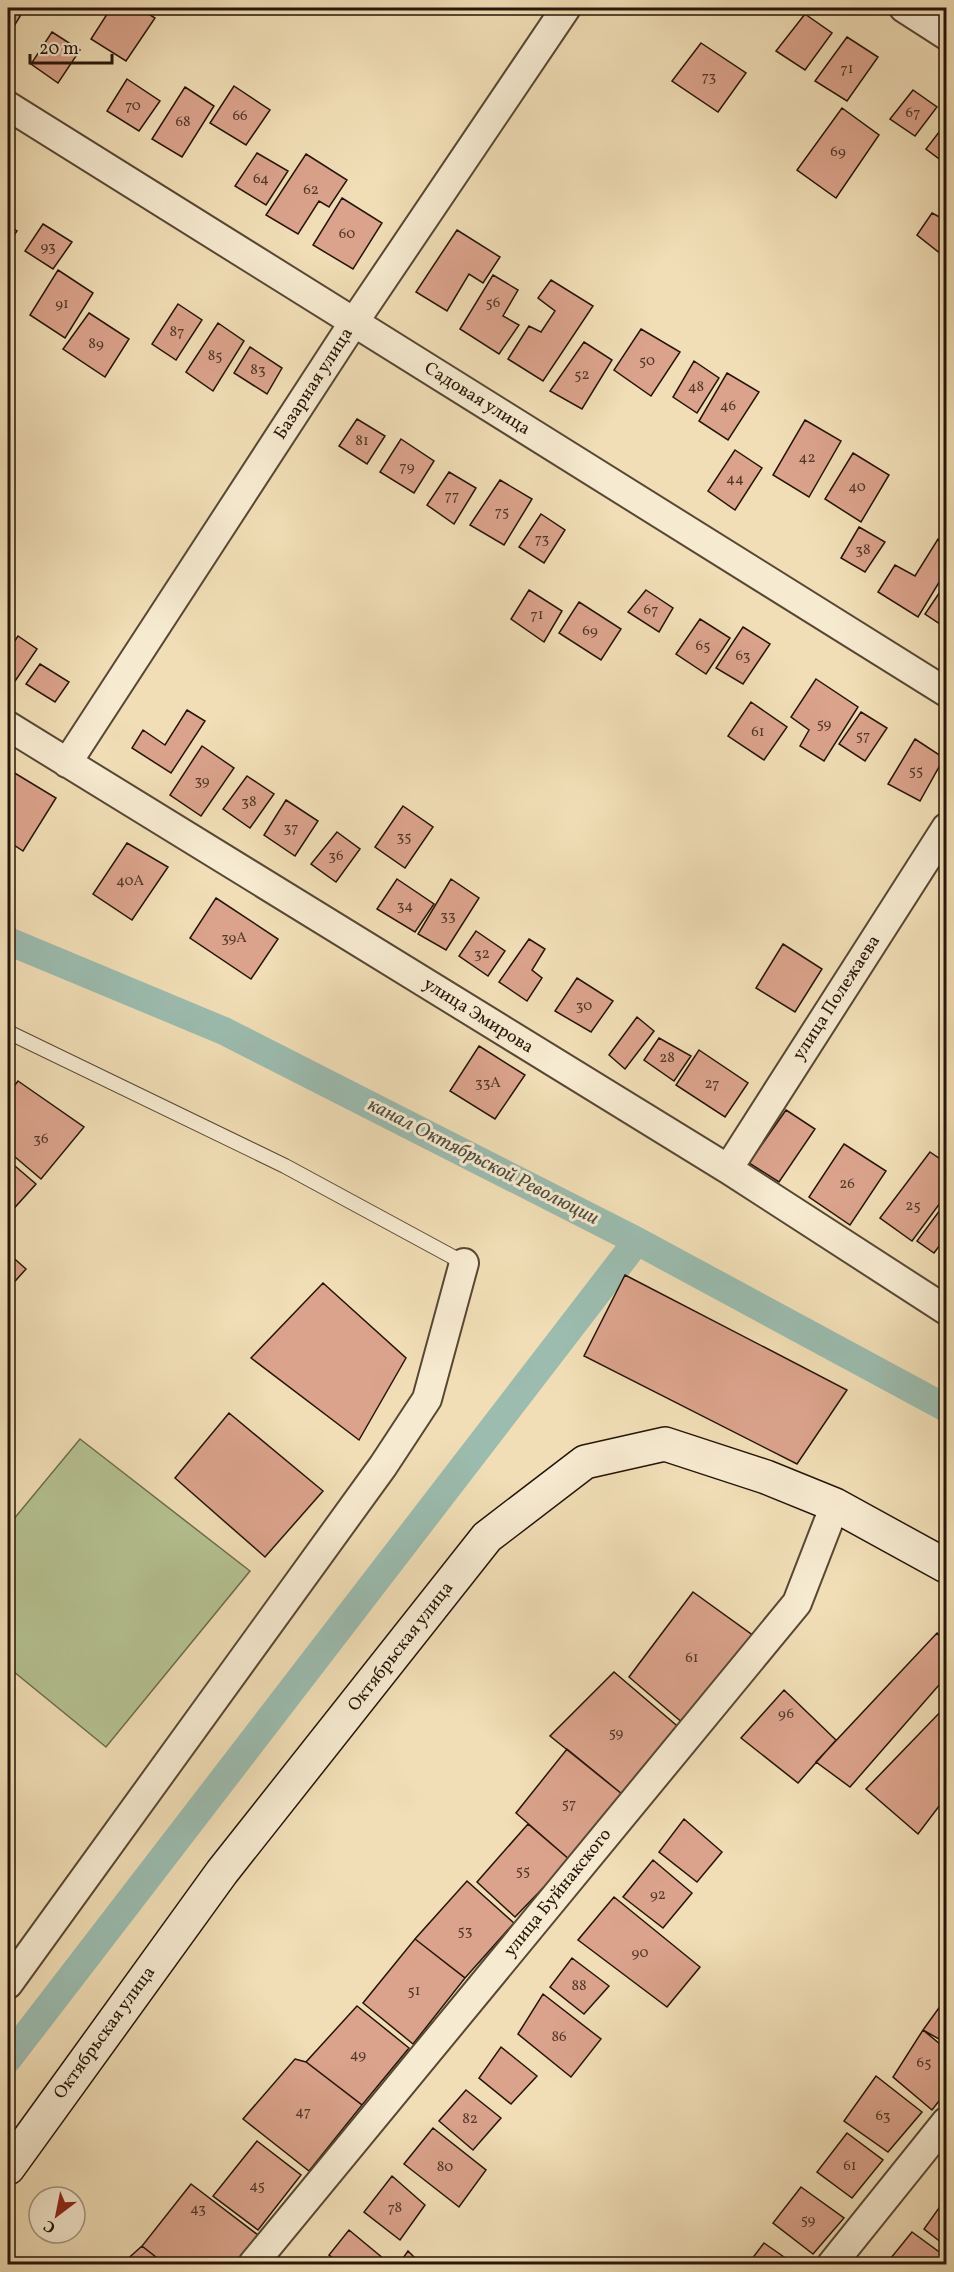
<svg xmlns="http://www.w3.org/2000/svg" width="954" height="2272" font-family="Vollkorn,serif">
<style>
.green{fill:#b5c292;stroke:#6d6c4d;stroke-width:1.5}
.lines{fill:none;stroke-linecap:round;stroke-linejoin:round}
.canal{stroke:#9bbcaf;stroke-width:28}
.building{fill:#dba38c;stroke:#251508;stroke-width:1.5}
.lane-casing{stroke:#584734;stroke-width:16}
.street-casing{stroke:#584734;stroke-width:32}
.secondary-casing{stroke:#251508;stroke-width:36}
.lane{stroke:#f6ead0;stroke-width:14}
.street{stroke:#f6ead0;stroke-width:28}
.secondary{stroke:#f6ead0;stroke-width:33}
.labels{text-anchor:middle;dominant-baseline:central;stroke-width:6;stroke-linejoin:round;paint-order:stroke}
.number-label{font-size:15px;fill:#523829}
.street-label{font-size:18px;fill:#251508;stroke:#f6ead0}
.water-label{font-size:20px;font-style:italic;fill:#4e4f42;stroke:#f6ead0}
</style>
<rect width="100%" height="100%" fill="#f1deb6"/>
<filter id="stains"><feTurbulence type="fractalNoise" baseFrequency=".00333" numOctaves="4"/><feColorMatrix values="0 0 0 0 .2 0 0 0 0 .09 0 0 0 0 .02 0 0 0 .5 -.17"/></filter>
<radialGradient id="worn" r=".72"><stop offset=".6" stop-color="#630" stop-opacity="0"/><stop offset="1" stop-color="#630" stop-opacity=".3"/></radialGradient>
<path class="green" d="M80,1439L250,1571L106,1747L8,1667V1526Z"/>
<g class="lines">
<path class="canal" d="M8,941L224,1031L637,1241L946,1408
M8,2059L637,1241"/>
</g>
<path class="building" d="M8,8H25L8,36Z
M111,8H139L155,18L126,61L91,39Z
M805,14L832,33L805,70L776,51Z
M52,32L80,50L58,83L31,64Z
M847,37L878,57L847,101L815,81Z
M701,43L746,73L718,112L672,81Z
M127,79L160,101L139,131L107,111Z
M234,86L270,110L246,145L210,123Z
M185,87L214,106L182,157L152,139Z
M913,90L937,107L915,136L890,119Z
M842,108L879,135L836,198L797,170Z
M946,123V164L926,149Z
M257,153L288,171L266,205L235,186Z
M306,154L347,180L329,207L319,201L298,234L266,215Z
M342,198L382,223L353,269L313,245Z
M932,213L945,220L946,218V258L917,235Z
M43,224L72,242L53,269L25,251Z
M8,225L17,231L8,244Z
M457,230L500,257L483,283L469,274L447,311L416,292Z
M58,270L93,293L65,338L30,315Z
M493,275L518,290L503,316L519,325L499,354L460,329Z
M551,280L593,306L543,381L508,359L529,326L541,332L555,311L538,298Z
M178,304L202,320L176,360L152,344Z
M89,313L129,339L105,377L63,349Z
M218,323L244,341L213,391L186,372Z
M641,329L680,352L651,396L614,370Z
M584,342L612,360L582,409L550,391Z
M250,347L282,368L267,394L234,373Z
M694,361L719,378L697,413L673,397Z
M727,373L759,392L728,440L699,421Z
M357,419L385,436L367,464L339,446Z
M805,420L841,441L809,497L773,475Z
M401,439L434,461L414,493L380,472Z
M735,450L762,468L735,510L708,491Z
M853,453L889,475L861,522L825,499Z
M449,472L476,488L454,524L427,505Z
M500,480L532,499L504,545L470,525Z
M541,514L565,530L544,563L519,547Z
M859,527L885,542L865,572L841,558Z
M938,539L946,545V571L918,617L878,592L895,565L915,576Z
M946,583V628L925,614Z
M529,590L562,611L544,642L511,619Z
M646,590L673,608L659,632L628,612Z
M579,602L621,629L601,660L559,633Z
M700,619L730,638L706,674L676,654Z
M743,627L770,644L743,684L716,668Z
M18,636L37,649L11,687L8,685V651Z
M40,664L69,682L55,702L26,684Z
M816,679L858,707L824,761L800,746L809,730L791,717Z
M751,702L787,727L764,760L728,736Z
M187,710L205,721L171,773L132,748L143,730L165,745Z
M861,712L887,728L865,761L839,744Z
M915,739L944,758L920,801L888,784Z
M202,746L234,768L201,816L170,795Z
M8,769L56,798L23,851L8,841Z
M247,776L274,794L250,828L223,809Z
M286,800L318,821L295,856L264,835Z
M403,806L433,827L405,868L375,847Z
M337,832L360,849L336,882L311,864Z
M127,843L168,867L132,920L93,894Z
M397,879L434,904L415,932L377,909Z
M451,879L479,898L446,950L418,934Z
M216,898L278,939L251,979L190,938Z
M476,931L505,951L488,976L459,956Z
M529,939L545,949L532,970L542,978L527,1001L499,982Z
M783,944L822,969L795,1012L756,988Z
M577,978L613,1001L591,1032L555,1011Z
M637,1017L654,1031L625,1069L609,1055Z
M659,1038L691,1056L674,1081L644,1060Z
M479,1046L525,1075L495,1119L450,1091Z
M699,1050L748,1083L725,1117L676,1085Z
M18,1081L84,1127L41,1179L8,1151V1094Z
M786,1110L815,1129L779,1182L749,1163Z
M844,1144L886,1171L850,1225L809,1197Z
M930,1152L946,1163V1195L912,1241L880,1218Z
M8,1160L36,1184L8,1215Z
M946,1202V1237L934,1253L917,1241Z
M8,1253L26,1269L8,1289Z
M625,1275L847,1390L797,1464L584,1356Z
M323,1283L406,1358L359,1440L251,1358Z
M229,1413L323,1491L265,1557L175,1478Z
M693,1592L758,1639L684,1724L629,1677Z
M937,1633L946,1643V1677L850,1787L816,1762Z
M614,1672L682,1730L622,1794L550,1736Z
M784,1690L836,1740L798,1783L741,1738Z
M946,1706V1797L918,1834L866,1789Z
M567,1749L622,1794L570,1860L516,1813Z
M684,1819L722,1852L697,1882L659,1852Z
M528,1824L570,1860L515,1917L477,1882Z
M653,1860L692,1893L663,1928L623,1897Z
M467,1881L514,1923L465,1978L415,1939Z
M614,1897L700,1967L667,2007L578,1940Z
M415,1939L465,1978L413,2044L363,2003Z
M572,1958L609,1986L584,2014L550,1987Z
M543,1994L601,2039L571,2077L518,2034Z
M946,1998V2043L923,2030Z
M357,2006L409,2048L362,2105L306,2062Z
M923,2030L946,2049V2092L932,2110L893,2077Z
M501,2047L537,2076L511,2104L479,2078Z
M295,2059L306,2062L362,2105L309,2171L243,2119Z
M876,2076L922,2112L888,2152L844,2121Z
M466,2090L501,2118L473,2150L439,2121Z
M433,2128L486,2170L459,2207L404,2164Z
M847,2133L883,2160L852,2198L817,2172Z
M257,2141L301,2175L258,2230L213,2196Z
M392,2176L425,2205L400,2240L364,2212Z
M191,2184L258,2235L235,2264H165L142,2246Z
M801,2187L844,2218L813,2254L773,2223Z
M946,2198V2246L924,2229Z
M349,2230L390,2264H341L329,2255Z
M912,2232L946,2257V2264H886Z
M764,2243L794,2264H748Z
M142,2246L162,2262L165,2264H122Z
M408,2251L421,2264H399Z"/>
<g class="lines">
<defs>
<path id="lane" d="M8,1032L285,1166L464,1263"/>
<path id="street" d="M904,8L946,35
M8,106L946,692
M8,726L728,1169L946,1310
M67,763L354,322L566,8
M728,1169L946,828
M8,1984L383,1466L427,1399L464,1263
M253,2264L797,1603L835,1505
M832,2264L946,2122"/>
<path id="secondary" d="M8,2168L222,1872L487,1537L585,1462L665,1444L766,1477L835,1505L946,1566"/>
</defs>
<use href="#lane" class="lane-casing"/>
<use href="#street" class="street-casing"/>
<use href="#secondary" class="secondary-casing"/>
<use href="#lane" class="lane"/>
<use href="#street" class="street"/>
<use href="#secondary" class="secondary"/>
</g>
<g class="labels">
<g class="number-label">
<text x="847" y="69">71</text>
<text x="709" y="77">73</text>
<text x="133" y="106">70</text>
<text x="913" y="113">67</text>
<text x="240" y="116">66</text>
<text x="183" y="122">68</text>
<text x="838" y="152">69</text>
<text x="261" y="179">64</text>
<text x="311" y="190">62</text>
<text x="347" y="234">60</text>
<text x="48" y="247">93</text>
<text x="493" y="303">56</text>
<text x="62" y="304">91</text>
<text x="177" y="332">87</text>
<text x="96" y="344">89</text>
<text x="215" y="356">85</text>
<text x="647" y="361">50</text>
<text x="258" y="370">83</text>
<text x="582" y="375">52</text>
<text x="696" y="387">48</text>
<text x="728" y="406">46</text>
<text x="362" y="441">81</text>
<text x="807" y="458">42</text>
<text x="407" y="467">79</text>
<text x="735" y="479">44</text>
<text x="857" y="487">40</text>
<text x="452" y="496">77</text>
<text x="502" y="512">75</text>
<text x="542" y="539">73</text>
<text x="863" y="550">38</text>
<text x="651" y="610">67</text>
<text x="537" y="615">71</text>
<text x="590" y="631">69</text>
<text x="703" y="646">65</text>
<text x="743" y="656">63</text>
<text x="824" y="724">59</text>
<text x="758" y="732">61</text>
<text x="863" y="736">57</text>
<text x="916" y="771">55</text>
<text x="202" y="781">39</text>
<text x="249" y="802">38</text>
<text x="291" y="828">37</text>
<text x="404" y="837">35</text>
<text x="336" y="856">36</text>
<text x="130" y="881">40А</text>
<text x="405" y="906">34</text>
<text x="448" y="916">33</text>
<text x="234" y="938">39А</text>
<text x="482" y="954">32</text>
<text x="584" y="1006">30</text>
<text x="667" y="1058">28</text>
<text x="488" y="1083">33А</text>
<text x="712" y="1084">27</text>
<text x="41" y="1139">36</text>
<text x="847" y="1184">26</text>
<text x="913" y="1206">25</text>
<text x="692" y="1658">61</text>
<text x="786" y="1714">96</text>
<text x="616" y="1733">59</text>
<text x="569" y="1804">57</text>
<text x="523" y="1871">55</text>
<text x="658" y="1895">92</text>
<text x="465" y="1931">53</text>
<text x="640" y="1953">90</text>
<text x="579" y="1986">88</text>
<text x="414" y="1991">51</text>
<text x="559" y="2037">86</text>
<text x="358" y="2055">49</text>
<text x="924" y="2063">65</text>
<text x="303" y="2112">47</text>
<text x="883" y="2116">63</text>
<text x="470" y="2119">82</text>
<text x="850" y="2166">61</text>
<text x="445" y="2167">80</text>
<text x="257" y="2186">45</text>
<text x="395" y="2208">78</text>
<text x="198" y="2209">43</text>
<text x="808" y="2220">59</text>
</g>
<g class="street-label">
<text transform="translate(314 384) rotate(-57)">Базарная улица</text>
<text transform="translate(477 399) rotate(32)">Садовая улица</text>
<text transform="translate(837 998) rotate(-57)">улица Полежаева</text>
<text transform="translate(478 1016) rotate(32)">улица Эмирова</text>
<text transform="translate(401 1647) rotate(-52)">Октябрьская улица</text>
<text transform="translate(558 1893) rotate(-51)">улица Буйнакского</text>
<text transform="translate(105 2033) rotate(-54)">Октябрьская улица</text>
</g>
<g class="water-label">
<text transform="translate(483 1162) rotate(27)">канал Октябрьской Революции</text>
</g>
</g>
<rect width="954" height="2272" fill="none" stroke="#f1deb6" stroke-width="30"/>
<rect x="9" y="9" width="936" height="2254" fill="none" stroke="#251508" stroke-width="3"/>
<rect x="15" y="15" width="924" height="2242" fill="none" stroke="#251508" stroke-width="1.5"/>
<g transform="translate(57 2215) rotate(212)"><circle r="28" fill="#f6ead0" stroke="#a29580" stroke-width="1.5"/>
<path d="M0-4.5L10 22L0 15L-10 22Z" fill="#8f2418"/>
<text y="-9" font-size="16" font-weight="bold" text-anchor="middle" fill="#251508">С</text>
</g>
<path d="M30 54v9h82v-9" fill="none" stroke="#251508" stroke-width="3"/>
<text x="39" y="54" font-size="18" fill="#251508" stroke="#f6ead0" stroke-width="4.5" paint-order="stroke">20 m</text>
<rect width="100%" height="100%" filter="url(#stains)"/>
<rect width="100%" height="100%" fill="url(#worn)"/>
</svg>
